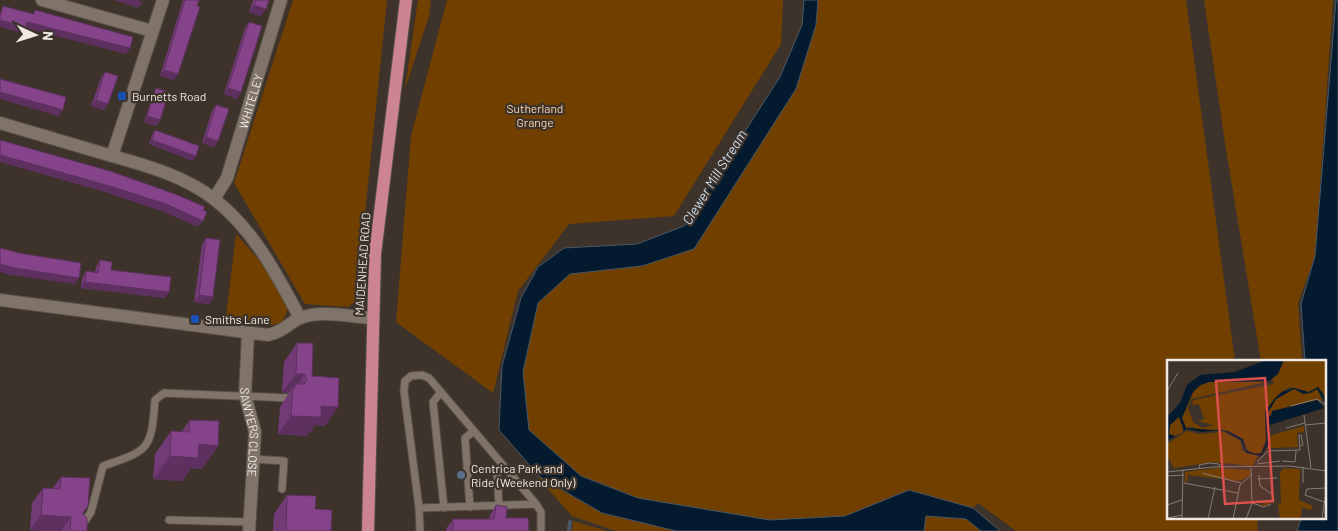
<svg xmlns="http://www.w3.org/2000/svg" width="1338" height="531" font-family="Barlow,sans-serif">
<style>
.green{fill:#714001}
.water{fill:#031a2f;stroke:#4a5865}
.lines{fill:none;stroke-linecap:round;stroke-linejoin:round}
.stream{stroke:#4a5865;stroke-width:4}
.service-casing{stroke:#595148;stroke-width:9}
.minor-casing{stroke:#595148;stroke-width:14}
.primary-casing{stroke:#595148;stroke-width:14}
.service{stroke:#80746a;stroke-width:7}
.minor{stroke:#80746a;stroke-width:12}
.primary{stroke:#cc8492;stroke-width:12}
.wall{fill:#723a76}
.shaded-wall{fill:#5d3060}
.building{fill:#854489;stroke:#5d3060}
.transit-dot{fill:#1a4fb4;stroke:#3d332a;stroke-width:2}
.service-dot{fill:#5c6f8a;stroke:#3d332a;stroke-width:2}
.labels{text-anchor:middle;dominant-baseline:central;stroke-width:4.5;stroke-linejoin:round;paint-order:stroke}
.poi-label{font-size:12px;fill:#f0e9e3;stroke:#3d332a;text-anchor:start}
.street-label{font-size:12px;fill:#f0e9e3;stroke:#3d332a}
.park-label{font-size:12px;fill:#fcd5b2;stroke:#3d332a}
.water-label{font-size:14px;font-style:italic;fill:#c8daec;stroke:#3d332a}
.inset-river{fill:none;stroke:#031a2f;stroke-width:2.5}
.inset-road{fill:none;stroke:#857c74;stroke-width:1}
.view{fill:#db4f4d;fill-opacity:0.15;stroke:#db4f4d;stroke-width:2.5}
.inset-edge{fill:none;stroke:#f0e9e3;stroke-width:2.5}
</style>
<rect width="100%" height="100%" fill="#3d332a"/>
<path class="green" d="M293,0H387L356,301L348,307L305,304L234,183Z
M418,0H431L429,16L405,89Z
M447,0H783L781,44L674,216L569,224L518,291L493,393L396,322L411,136Z
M818,0H1186L1235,361H1168V517H1257L1258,531H1016L978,503L973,508L909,490L845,516L770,520L709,511L638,498L581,476L529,430L523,372L538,303L570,274L642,266L694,249L816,25Z
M1204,0H1333L1315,256L1298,303L1302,361H1261L1225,143Z
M236,234C247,245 286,291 287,304C288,312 285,317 281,323L271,325L226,317Z
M540,477L602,513L676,531H616L572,516L539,479Z
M926,516L966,519L981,531H924Z
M573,521L607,531H572Z"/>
<path class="water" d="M804,0H818L816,25L796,89L694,249L642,266L570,274L538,303L523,372L529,430L581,476L638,498L770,520L845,516L909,490L973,508L1000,531H981L966,519L926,516L924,531H676L602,513L540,477L499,430L502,366L521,298L538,267L564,248L637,244L684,226L780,77L802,25Z
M1336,0H1338V531H1297L1302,517H1324V361H1305L1301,304L1315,256Z"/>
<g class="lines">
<path class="stream" d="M569,531L570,522"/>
<defs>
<path id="service" d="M441,392L433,402L444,508
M253,459L284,461L282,489
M499,506L497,472L504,466
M470,507L465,438L474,431
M419,508L536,504
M169,520L250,522
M83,524L91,512L103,466C150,450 151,450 155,400L164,393L289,398
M420,531L419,508L404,391L405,381L411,376L422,375L429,378L536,504L541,512V531"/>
<g id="minor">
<path d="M42,0L152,31"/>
<path d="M0,123C34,133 68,143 102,153C140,164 182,174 214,199C254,230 277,275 300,318"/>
<path d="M112,156L163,0"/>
<path id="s1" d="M214,199L227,178L281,0"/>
<path d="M0,300L268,335C283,332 286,325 298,319C319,309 351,317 372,318"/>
<path id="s2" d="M248,334L245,395L255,432L249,531"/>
</g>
<path id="primary" d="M368,531L375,254L406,0"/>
</defs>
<use href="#service" class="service-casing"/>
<use href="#minor" class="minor-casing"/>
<use href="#primary" class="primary-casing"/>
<use href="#service" class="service"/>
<use href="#minor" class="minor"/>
<use href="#primary" class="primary"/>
</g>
<path class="wall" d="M183,0H199L174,80L160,76Z
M253,0H269L261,16L249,12Z
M249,22L237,99L224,94L245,28Z
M105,72L108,104L104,110L91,106L101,78Z
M156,88L160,120L156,126L144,122L153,94Z
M216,105L218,141L214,147L202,143L212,111Z
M155,130L193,161L149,144L152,135Z
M206,238L213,297L209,304L194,302L202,245Z
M100,260L111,270L169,292L165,298L81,288L82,278L86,271L95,272L96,267Z
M297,343L312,376L338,407L325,426L315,425L307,436L278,434L280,407L289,393L282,392L284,362Z
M190,420L218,446L202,469L191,468L182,481L153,479L155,454L171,431L181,432Z
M61,477L88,506L83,514L87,531H53L30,530L32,503L43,488L52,489Z
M287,495L315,509L331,531H273L274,514Z
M496,505L506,518L529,531H446V529L453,519H489L490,515Z"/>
<path class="shaded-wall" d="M114,0H138L143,2L138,8Z
M254,5L266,9L261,16L249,12Z
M0,20L27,22L130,48L126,54L25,28L22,33L0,27Z
M164,70L178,74L174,80L160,76Z
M228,88L241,92L237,99L224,94Z
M0,92L63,110L58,116L0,99Z
M96,100L108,104L104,110L91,106Z
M147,116L160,120L156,126L144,122Z
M206,137L218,141L214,147L202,143Z
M152,140L196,156L193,161L149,144Z
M0,155L113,187L166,204L203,221L198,227L161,211L108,193L0,162Z
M0,264L79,278L75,284L10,275L0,272Z
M85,282L169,292L165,298L81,288Z
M199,295L213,297L209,304L194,302Z
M296,374H305L295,388V384L289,393L282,392Z
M321,406L338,407L325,426L315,425L307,436L278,434L291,416Z
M199,444L218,446L202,469L191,468L182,481L153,479L170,456Z
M41,515L71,517L61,531L30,530Z"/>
<path class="building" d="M185,0H199L197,6L200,7L178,74L164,70Z
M256,0H269L266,9L254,5Z
M3,6L34,14L35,10L133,37L130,48L27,22L26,27L0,20V16Z
M249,22L262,26L241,92L228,88Z
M105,72L118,76L108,104L96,100Z
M0,79L66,97L63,110L0,92Z
M156,88L169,92L160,120L147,116Z
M216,105L229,109L218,141L206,137Z
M155,130L199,146L196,156L152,140Z
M0,140L110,171L175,194L205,207L203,210L207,212L203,221L166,204L113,187L0,155Z
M206,238L220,240L213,297L199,295Z
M0,248L19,253L81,263L79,278L15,268L0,264Z
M100,260L112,262L111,270L171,277L169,292L85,282L86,271L98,273Z
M297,343H313L312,376L339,378L338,407L321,406V417L291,416L293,388H295V384H304L307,380L305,374H296Z
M190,420L219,421L218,446L199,444L198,458L170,456L171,431L189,432Z
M61,477L90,478L88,506L82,513L87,518V531H70L71,517L41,515L43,488L60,489Z
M287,495L316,496L315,509L332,510L331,531H286Z
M496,505L507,507L506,518H528L529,531H453V519H494Z"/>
<g class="transit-dot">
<rect x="117" y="91" width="10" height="10" rx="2.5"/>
<rect x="190" y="314" width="10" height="10" rx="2.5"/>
</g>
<circle class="service-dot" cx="461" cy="475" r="5"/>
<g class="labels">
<g class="poi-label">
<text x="132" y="96">Burnetts Road</text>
<text x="205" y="319">Smiths Lane</text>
<text x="471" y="468">Centrica Park and<tspan x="471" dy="14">Ride (Weekend Only)</tspan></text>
</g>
<g class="street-label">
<text stroke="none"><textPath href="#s1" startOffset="105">WHITELEY</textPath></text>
<text transform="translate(362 264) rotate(-86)">MAIDENHEAD ROAD</text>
<text stroke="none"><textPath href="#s2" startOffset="99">SAWYERS CLOSE</textPath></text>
</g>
<g class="park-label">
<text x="535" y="108">Sutherland<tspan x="535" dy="14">Grange</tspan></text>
</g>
<g class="water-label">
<text transform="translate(714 177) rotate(-58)">Clewer Mill Stream</text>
</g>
</g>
<g transform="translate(1167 360)">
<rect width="159" height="159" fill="#3d332a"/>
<path d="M117,0H159V43L151,27L142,32L123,27L114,32L98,51L100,76L94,93H82L76,79L55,69L34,71L26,67L17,68L15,73L7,76L2,74L3,65L12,57L15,58L26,32L33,26L42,22H99L24,39L21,48L26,62L36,68L46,65L31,61L37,59L32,44L25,45L26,40L107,24L105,20ZM127,29L143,33L150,29L155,40L99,56L109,39ZM137,66V72L130,73L131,87L101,88L98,91L102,76ZM20,71L32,74L57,72L73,81L75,91L91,96L85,106L45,102L7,108L0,96V84ZM50,108L83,110V115L73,121L21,115L20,123L18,121V112ZM117,108L133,109L132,140L146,146L144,150L135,147L134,157L130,159H113L111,145L107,142L97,146L94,144L105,141L114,145L113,112Z" fill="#714001"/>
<path d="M99,0H117L111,14L102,21L42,22L33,25L26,32L15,58L19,68L61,71L76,79L79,90L88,94L94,93L99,82L98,52L108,38L115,32L127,28L142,32L151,27L157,35L158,42L150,29L143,33L136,34L127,29L109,39L99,56H104L105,51L150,40L157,48L103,65L101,86L94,96L79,93L74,80L55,70L35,72L20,69L0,81V57L13,43L20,25L33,15L68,12ZM12,57L17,71L8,76L2,74L3,65Z" fill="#031a2f" fill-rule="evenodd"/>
<path class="inset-river" d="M88,8L102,0"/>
<path class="inset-road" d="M0,31L11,13M124,46L150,39L159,45M137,55L144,108M138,65L159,63M119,68L138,63M115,101L128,102L129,91M90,102L101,91L133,90L132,75H134L136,85L133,86M90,104L113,101M33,108L32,105L42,103L52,104L53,107M0,112L46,107L123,106L159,111M35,113L74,123M92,115L93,126L105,134M0,116L17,115M91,119L110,118M17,123L71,133M136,123V107M157,142L138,135L140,129L159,128M85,143L97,147L104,144M0,145L15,140M0,158L16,155M15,159L16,110M41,159L48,127M66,159L73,125L85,114M79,159L85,143L84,108M155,159L159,132"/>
<path class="view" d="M98,18L106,141L58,144L49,21Z"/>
<rect width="159" height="159" class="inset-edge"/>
</g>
<g transform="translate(35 35) rotate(94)" stroke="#3d332a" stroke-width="4" paint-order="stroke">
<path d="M0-4L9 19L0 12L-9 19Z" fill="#f0e9e3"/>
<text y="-8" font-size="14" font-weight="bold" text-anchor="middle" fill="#f0e9e3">N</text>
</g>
</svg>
